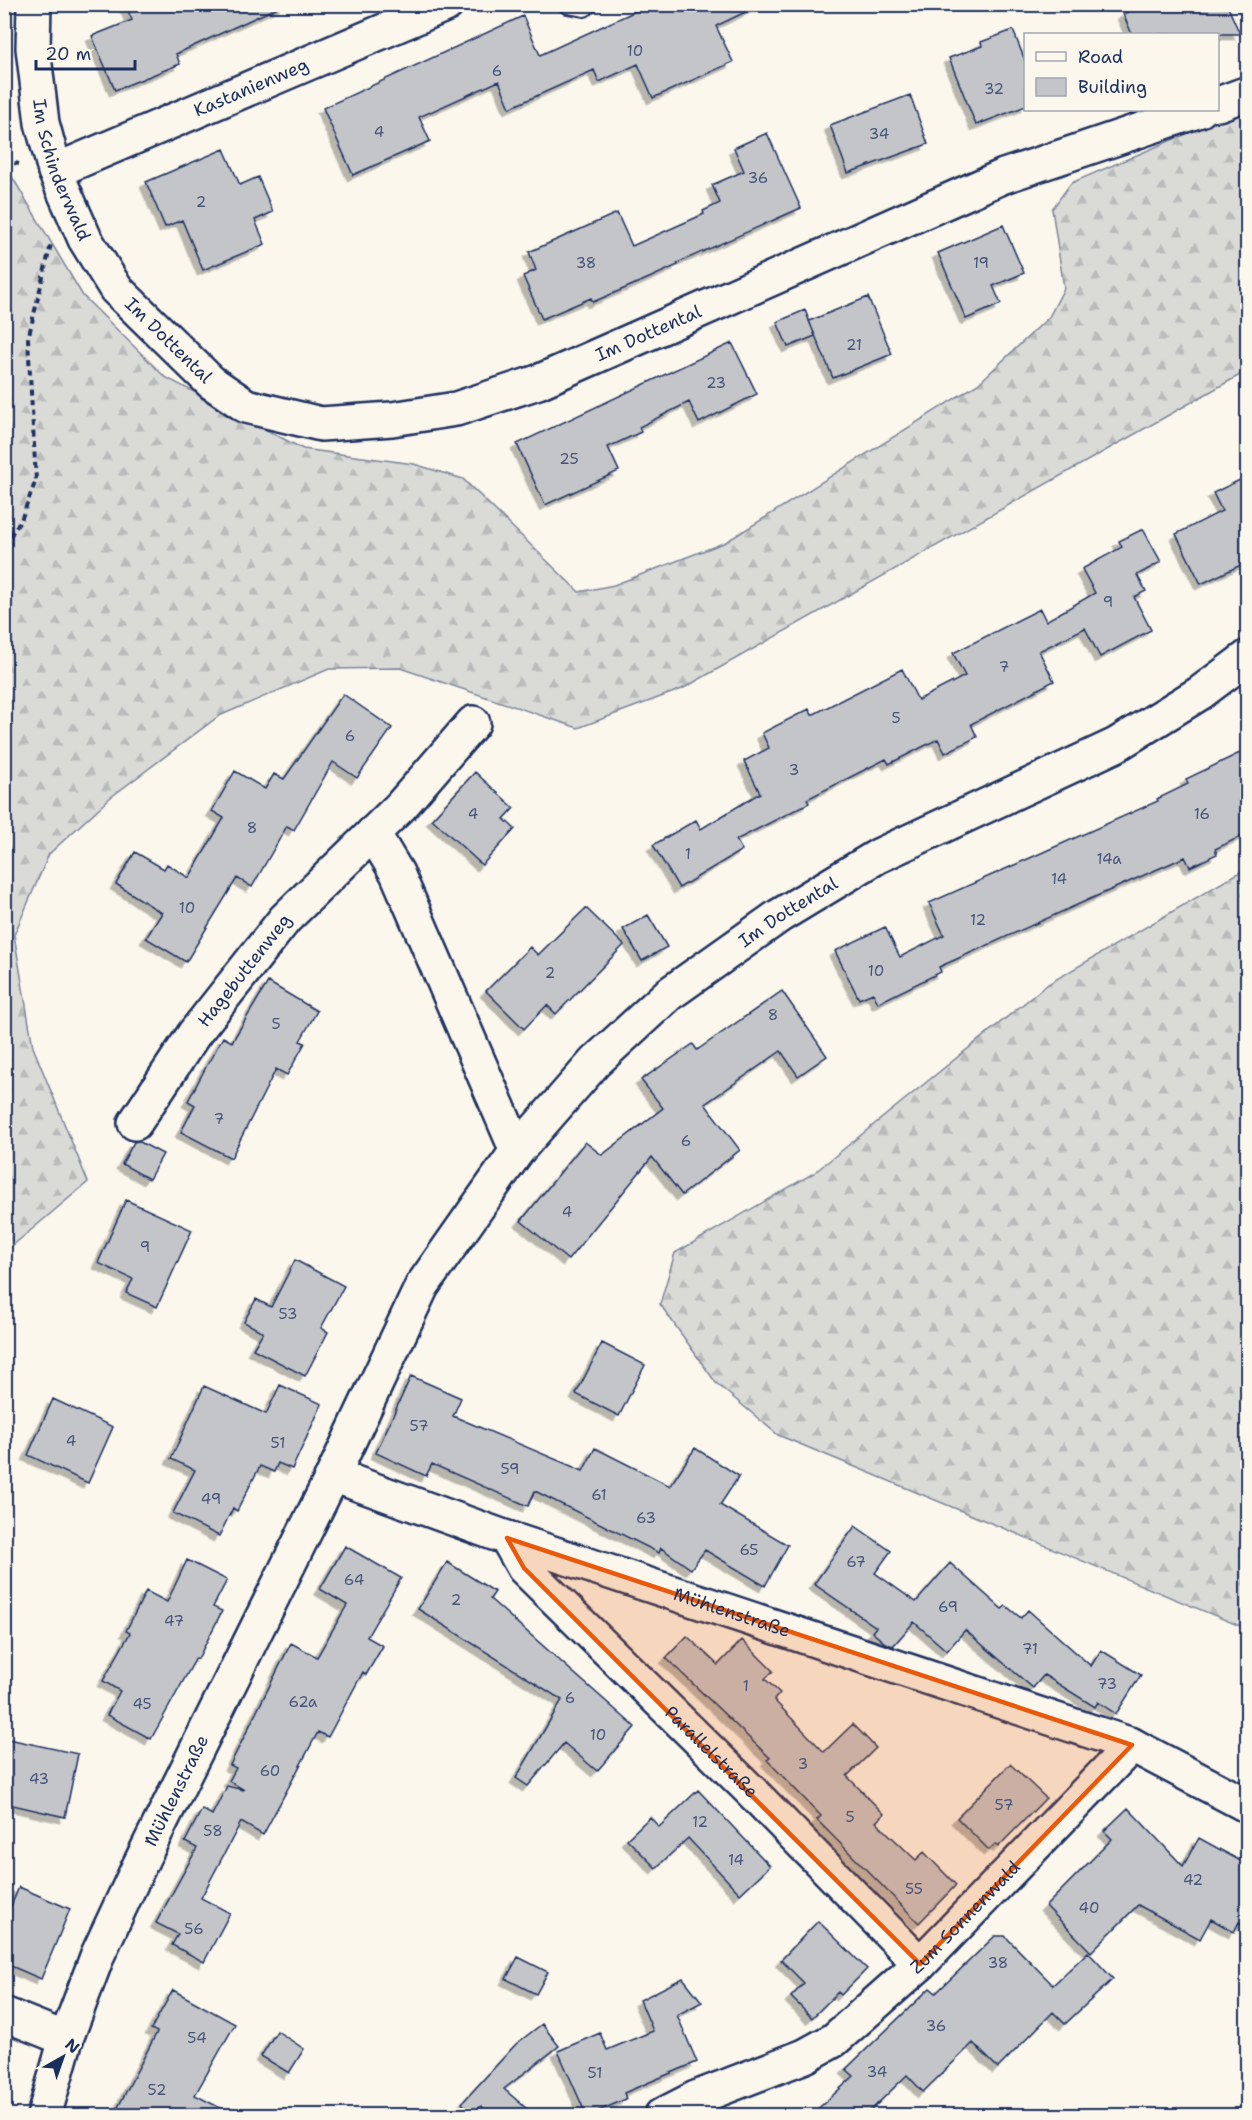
<svg xmlns="http://www.w3.org/2000/svg" width="1252" height="2120" font-family="'Shantell Sans',sans-serif">
<style>
.forest{fill:url(#forest-firs);stroke:#7a849a;stroke-width:1.5}
.building{fill:#c3c5c9;stroke:#1b2f5e;stroke-width:1.5;filter:url(#shadow)}
.lines{fill:none;stroke-linecap:round;stroke-linejoin:round}
.lane-casing{stroke:#1b2f5e;stroke-width:22}
.street-casing{stroke:#1b2f5e;stroke-width:38}
.path{stroke:#1b2f5e;stroke-width:4;stroke-dasharray:6 4.5;stroke-linecap:butt}
.lane{stroke:#fbf7ec;stroke-width:18}
.street{stroke:#fbf7ec;stroke-width:33}
.marked{fill:#e8590c;fill-opacity:0.2;stroke:#e8590c;stroke-width:4.5;stroke-linejoin:round}
.labels{text-anchor:middle;dominant-baseline:central;stroke-width:6;stroke-linejoin:round;paint-order:stroke}
.number-label{font-size:15px;fill:#455479}
.street-label{font-size:18px;fill:#1b2f5e;stroke:#fbf7ec}
</style>
<defs>
<pattern id="forest-firs" width="22" height="20" patternUnits="userSpaceOnUse" patternTransform="scale(1.5)"><rect width="22" height="20" fill="#dadad7"/><path d="M5 1l3.5 6h-7zM16 11l3.5 6h-7z" fill="#babbbb"/></pattern>
<filter id="shadow"><feDropShadow dx="-5.5" dy="5.5" stdDeviation="0" flood-color="#0004"/></filter>
</defs>
<rect width="100%" height="100%" fill="#fbf7ec"/>
<filter id="ink" filterUnits="userSpaceOnUse"><feTurbulence type="fractalNoise" baseFrequency=".0167" numOctaves="2"/><feDisplacementMap in="SourceGraphic" scale="12" xChannelSelector="R" yChannelSelector="G"/><feConvolveMatrix kernelMatrix="1 2 1 2 8 2 1 2 1" color-interpolation-filters="sRGB"/></filter>
<g filter="url(#ink)">
<path class="forest" d="M1247,108V371L682,689L578,728L400,668L329,669L219,716L111,797L49,854L14,935L33,1047L88,1182L5,1252L4,138L11,175L83,296L165,377L303,449L414,464L463,479L579,592L614,585L726,542L978,384L1049,317L1064,288L1052,209L1071,183Z
M1247,868V1629L778,1435L716,1383L660,1304L675,1253L814,1173L1048,984Z"/>
<path class="building" d="M125,4H285L176,54L180,64L115,90L92,36L132,20Z
M651,4H762L716,26L733,62L653,98L638,64L599,82L594,70L510,108L499,81L419,117L430,141L353,175L323,108L523,16L540,55Z
M1144,5H1227L1240,34H1132L1123,14Z
M1013,30L1026,63V106L976,125L949,58L982,46L981,42Z
M910,95L928,144L848,173L830,125Z
M767,133L801,208L677,263L678,265L647,279L593,302L591,298L542,319L523,276L536,270L529,252L617,213L632,246L704,214L703,211L720,203L712,185L744,171L734,148Z
M224,149L240,185L258,177L273,212L255,220L265,244L203,270L182,220L165,227L146,182Z
M1003,225L1024,273L993,286L1001,304L966,319L938,253Z
M868,297L892,354L833,378L809,321Z
M805,310L815,336L788,347L777,322Z
M732,343L757,394L699,423L689,402L639,427L641,432L608,447L619,471L545,505L517,444Z
M1248,476V564L1247,562L1201,584L1176,534L1222,511L1213,493Z
M1143,529L1161,562L1137,575L1146,591L1134,597L1151,630L1100,657L1085,628L1039,651L1054,681L971,724L977,737L945,753L938,739L889,764L886,759L807,799L809,803L736,840L742,850L679,888L653,845L696,820L701,829L760,793L744,761L769,748L762,733L809,709L812,715L902,669L918,700L965,676L953,653L1040,609L1046,621L1095,593L1082,569L1122,547L1119,541Z
M343,694L392,728L357,778L333,762L294,830L287,826L252,887L237,878L186,962L146,938L162,913L116,884L135,852L164,869L167,864L189,878L224,818L212,811L235,771L265,789L274,774L284,779Z
M1248,749V833L1215,849L1217,854L1190,867L1185,857L1097,896L939,967L941,972L878,1003L873,993L859,999L835,951L885,927L900,957L944,935L929,903L1158,801L1157,799L1188,784L1186,779Z
M475,772L514,808L504,819L515,829L482,865L432,819Z
M586,908L624,945L556,1014L547,1005L524,1029L486,991L530,947L538,955Z
M648,915L667,947L642,961L623,929Z
M268,982L317,1011L300,1041L305,1043L287,1075L276,1069L231,1158L181,1132L195,1105L188,1101L206,1067L223,1037L232,1042Z
M782,991L827,1056L798,1076L781,1051L705,1104L740,1150L682,1195L652,1157L568,1260L521,1221L585,1142L602,1155L663,1108L641,1080L693,1044L697,1050Z
M138,1141L163,1154L149,1179L122,1164L134,1142Z
M126,1200L192,1230L157,1307L126,1293L133,1279L98,1263Z
M295,1260L344,1286L321,1328L328,1332L305,1376L253,1349L263,1332L244,1322L256,1299L271,1307Z
M602,1343L645,1365L619,1416L576,1394Z
M411,1376L461,1398L453,1416L583,1471L595,1448L670,1486L695,1448L739,1476L720,1505L788,1545L765,1586L705,1550L691,1569L661,1548L659,1553L535,1491L528,1506L432,1464L426,1476L376,1453Z
M280,1385L322,1404L292,1469L278,1463L274,1472L260,1466L237,1511L233,1508L219,1536L173,1513L195,1470L171,1459L204,1386L266,1414Z
M53,1399L113,1427L88,1483L28,1455Z
M855,1526L891,1551L875,1573L916,1602L950,1563L1002,1609L1006,1606L1021,1618L1028,1610L1091,1666L1101,1650L1141,1675L1116,1714L1098,1702L1095,1707L1044,1675L1033,1688L965,1630L947,1651L914,1622L893,1646L885,1643L872,1632L876,1627L814,1584Z
M345,1546L401,1578L367,1637L383,1646L366,1675L363,1672L328,1737L318,1732L263,1835L241,1822L201,1898L230,1913L204,1962L172,1945L178,1934L156,1923L197,1848L185,1842L202,1809L212,1815L227,1786L244,1790L229,1781L236,1768L230,1765L291,1643L317,1657L347,1605L320,1589Z
M187,1560L227,1580L213,1607L222,1611L198,1659L196,1658L151,1739L107,1715L120,1691L103,1681L130,1633L126,1631L146,1591L167,1602Z
M447,1562L495,1592L490,1599L635,1727L597,1771L564,1743L528,1786L516,1778L562,1700L418,1609Z
M687,1636L718,1665L742,1640L773,1671L765,1679L780,1693L774,1700L824,1752L853,1724L876,1748L847,1776L884,1814L876,1822L916,1860L924,1852L956,1885L919,1923L817,1820L821,1816L767,1760L770,1758L666,1658Z
M4,1738L78,1754L65,1817L4,1803Z
M1010,1764L1046,1798L998,1847L995,1844L989,1850L957,1818Z
M698,1790L770,1866L740,1894L688,1838L656,1868L627,1839L650,1817L659,1827Z
M1128,1808L1183,1866L1199,1838L1248,1865V1926L1239,1922L1234,1932L1211,1919L1200,1939L1138,1905L1091,1952L1046,1906L1112,1839L1104,1831Z
M19,1887L70,1909L41,1979L4,1963V1923Z
M818,1921L867,1969L841,1995L838,1992L812,2018L791,1997L804,1983L781,1960Z
M995,1936H1005L1053,1985L1088,1952L1113,1979L1065,2024L1053,2012L998,2068L973,2043L923,2092L907,2075L866,2115H811L854,2076L846,2069L930,1988L936,1993Z
M518,1957L548,1972L536,1994L506,1979Z
M683,1978L702,2002L677,2015L697,2062L624,2093L626,2099L596,2112H585L558,2051L600,2033L607,2050L653,2031L640,2000Z
M173,1990L235,2024L195,2095L234,2115H114L157,2032L151,2029Z
M542,2024L559,2046L504,2089L534,2115H492L481,2106L472,2114L462,2103L516,2044Z
M277,2031L304,2049L289,2073L261,2056Z"/>
<g class="lines">
<defs>
<path id="lane" d="M568,4L584,7L588,4"/>
<g id="street">
<path id="s1" d="M34,4L33,48L42,123L55,171L85,239L116,289L211,382L246,406L321,424L392,419L456,409L538,382L1004,176L1200,110"/>
<path d="M1218,104L1248,93"/>
<path id="s2" d="M55,171L447,4"/>
<path d="M373,833L397,873L517,1151"/>
<path id="s3" d="M135,1123L194,1034L285,919L401,806L473,723"/>
<path id="s4" d="M333,1475L507,1538L1132,1745L1248,1806"/>
<path id="s5" d="M507,1538L524,1568L749,1789L920,1964"/>
<path d="M4,2014L66,2039"/>
<path id="s6" d="M44,2116L66,2039L98,1954L140,1864L333,1475L422,1286L517,1151L595,1062L669,994L779,916L878,856L1116,745L1200,693L1248,657"/>
<path id="s7" d="M661,2116L696,2098L805,2056L834,2040L920,1964L1132,1745"/>
</g>
</defs>
<use href="#lane" class="lane-casing"/>
<use href="#street" class="street-casing"/>
<path class="path" d="M4,161L19,164
M4,545L21,520L36,480L28,339L51,244"/>
<use href="#lane" class="lane"/>
<use href="#street" class="street"/>
</g>
</g>
<path class="marked" d="M507,1538L1132,1745L920,1964L524,1568Z"/>
<g class="labels">
<g class="number-label">
<text x="635" y="51">10</text>
<text x="497" y="71">6</text>
<text x="994" y="89">32</text>
<text x="379" y="132">4</text>
<text x="879" y="134">34</text>
<text x="758" y="178">36</text>
<text x="201" y="202">2</text>
<text x="586" y="263">38</text>
<text x="981" y="263">19</text>
<text x="854" y="345">21</text>
<text x="716" y="383">23</text>
<text x="569" y="459">25</text>
<text x="1108" y="602">9</text>
<text x="1004" y="667">7</text>
<text x="896" y="718">5</text>
<text x="350" y="736">6</text>
<text x="794" y="770">3</text>
<text x="473" y="814">4</text>
<text x="1202" y="814">16</text>
<text x="252" y="828">8</text>
<text x="688" y="854">1</text>
<text x="1109" y="859">14a</text>
<text x="1059" y="879">14</text>
<text x="187" y="908">10</text>
<text x="978" y="920">12</text>
<text x="876" y="971">10</text>
<text x="550" y="973">2</text>
<text x="773" y="1015">8</text>
<text x="276" y="1024">5</text>
<text x="219" y="1119">7</text>
<text x="686" y="1141">6</text>
<text x="567" y="1212">4</text>
<text x="145" y="1247">9</text>
<text x="288" y="1314">53</text>
<text x="419" y="1426">57</text>
<text x="71" y="1441">4</text>
<text x="278" y="1443">51</text>
<text x="510" y="1469">59</text>
<text x="599" y="1495">61</text>
<text x="211" y="1499">49</text>
<text x="646" y="1518">63</text>
<text x="749" y="1550">65</text>
<text x="856" y="1562">67</text>
<text x="354" y="1580">64</text>
<text x="456" y="1600">2</text>
<text x="948" y="1607">69</text>
<text x="174" y="1621">47</text>
<text x="1030" y="1649">71</text>
<text x="1107" y="1684">73</text>
<text x="746" y="1686">1</text>
<text x="570" y="1698">6</text>
<text x="303" y="1702">62a</text>
<text x="142" y="1704">45</text>
<text x="598" y="1735">10</text>
<text x="803" y="1764">3</text>
<text x="270" y="1771">60</text>
<text x="39" y="1779">43</text>
<text x="1004" y="1805">57</text>
<text x="850" y="1817">5</text>
<text x="700" y="1822">12</text>
<text x="213" y="1831">58</text>
<text x="736" y="1860">14</text>
<text x="1193" y="1880">42</text>
<text x="914" y="1889">55</text>
<text x="1089" y="1908">40</text>
<text x="194" y="1929">56</text>
<text x="998" y="1963">38</text>
<text x="936" y="2026">36</text>
<text x="197" y="2038">54</text>
<text x="877" y="2072">34</text>
<text x="595" y="2073">51</text>
<text x="157" y="2090">52</text>
</g>
<g class="street-label">
<text stroke="none"><textPath href="#s2" startOffset="213">Kastanienweg</textPath></text>
<text stroke="none"><textPath href="#s1" startOffset="170">Im Schinderwald</textPath></text>
<text stroke="none"><textPath href="#s1" startOffset="898">Im Dottental</textPath></text>
<text stroke="none"><textPath href="#s1" startOffset="376">Im Dottental</textPath></text>
<text stroke="none"><textPath href="#s6" startOffset="1442">Im Dottental</textPath></text>
<text stroke="none"><textPath href="#s3" startOffset="188">Hagebuttenweg</textPath></text>
<text stroke="none"><textPath href="#s4" startOffset="422">Mühlenstraße</textPath></text>
<text stroke="none"><textPath href="#s5" startOffset="297">Parallelstraße</textPath></text>
<text stroke="none"><textPath href="#s6" startOffset="352">Mühlenstraße</textPath></text>
<text stroke="none"><textPath href="#s7" startOffset="369">Zum Sonnenwald</textPath></text>
</g>
</g>
<rect width="1252" height="2120" fill="none" stroke="#fbf7ec" stroke-width="24"/>
<rect x="12" y="12" width="1228" height="2096" fill="none" stroke="#1b2f5e" stroke-width="2" filter="url(#ink)"/>
<rect x="1024" y="33" width="195" height="78" fill="#fbf7ec" stroke="#a1a7b3" stroke-width="1.5"/>
<rect x="1036" y="52" width="30" height="9" fill="#fbf7ec" stroke="#a1a7b3" stroke-width="1.5"/>
<text x="1078" y="63" font-size="18" fill="#1b2f5e">Road</text>
<rect x="1036" y="78" width="30" height="18" fill="#c3c5c9" stroke="#a1a7b3" stroke-width="1.5"/>
<text x="1078" y="93" font-size="18" fill="#1b2f5e">Building</text>
<g transform="translate(63 2057) rotate(40)" stroke="#fbf7ec" stroke-width="4.5" paint-order="stroke">
<path d="M0-4.5L10 22L0 15L-10 22Z" fill="#1b2f5e"/>
<text y="-9" font-size="16" font-weight="bold" text-anchor="middle" fill="#1b2f5e">N</text>
</g>
<path d="M36 60v9h99v-9" fill="none" stroke="#1b2f5e" stroke-width="3"/>
<text x="45" y="60" font-size="18" fill="#1b2f5e" stroke="#fbf7ec" stroke-width="4.5" paint-order="stroke">20 m</text>
</svg>
